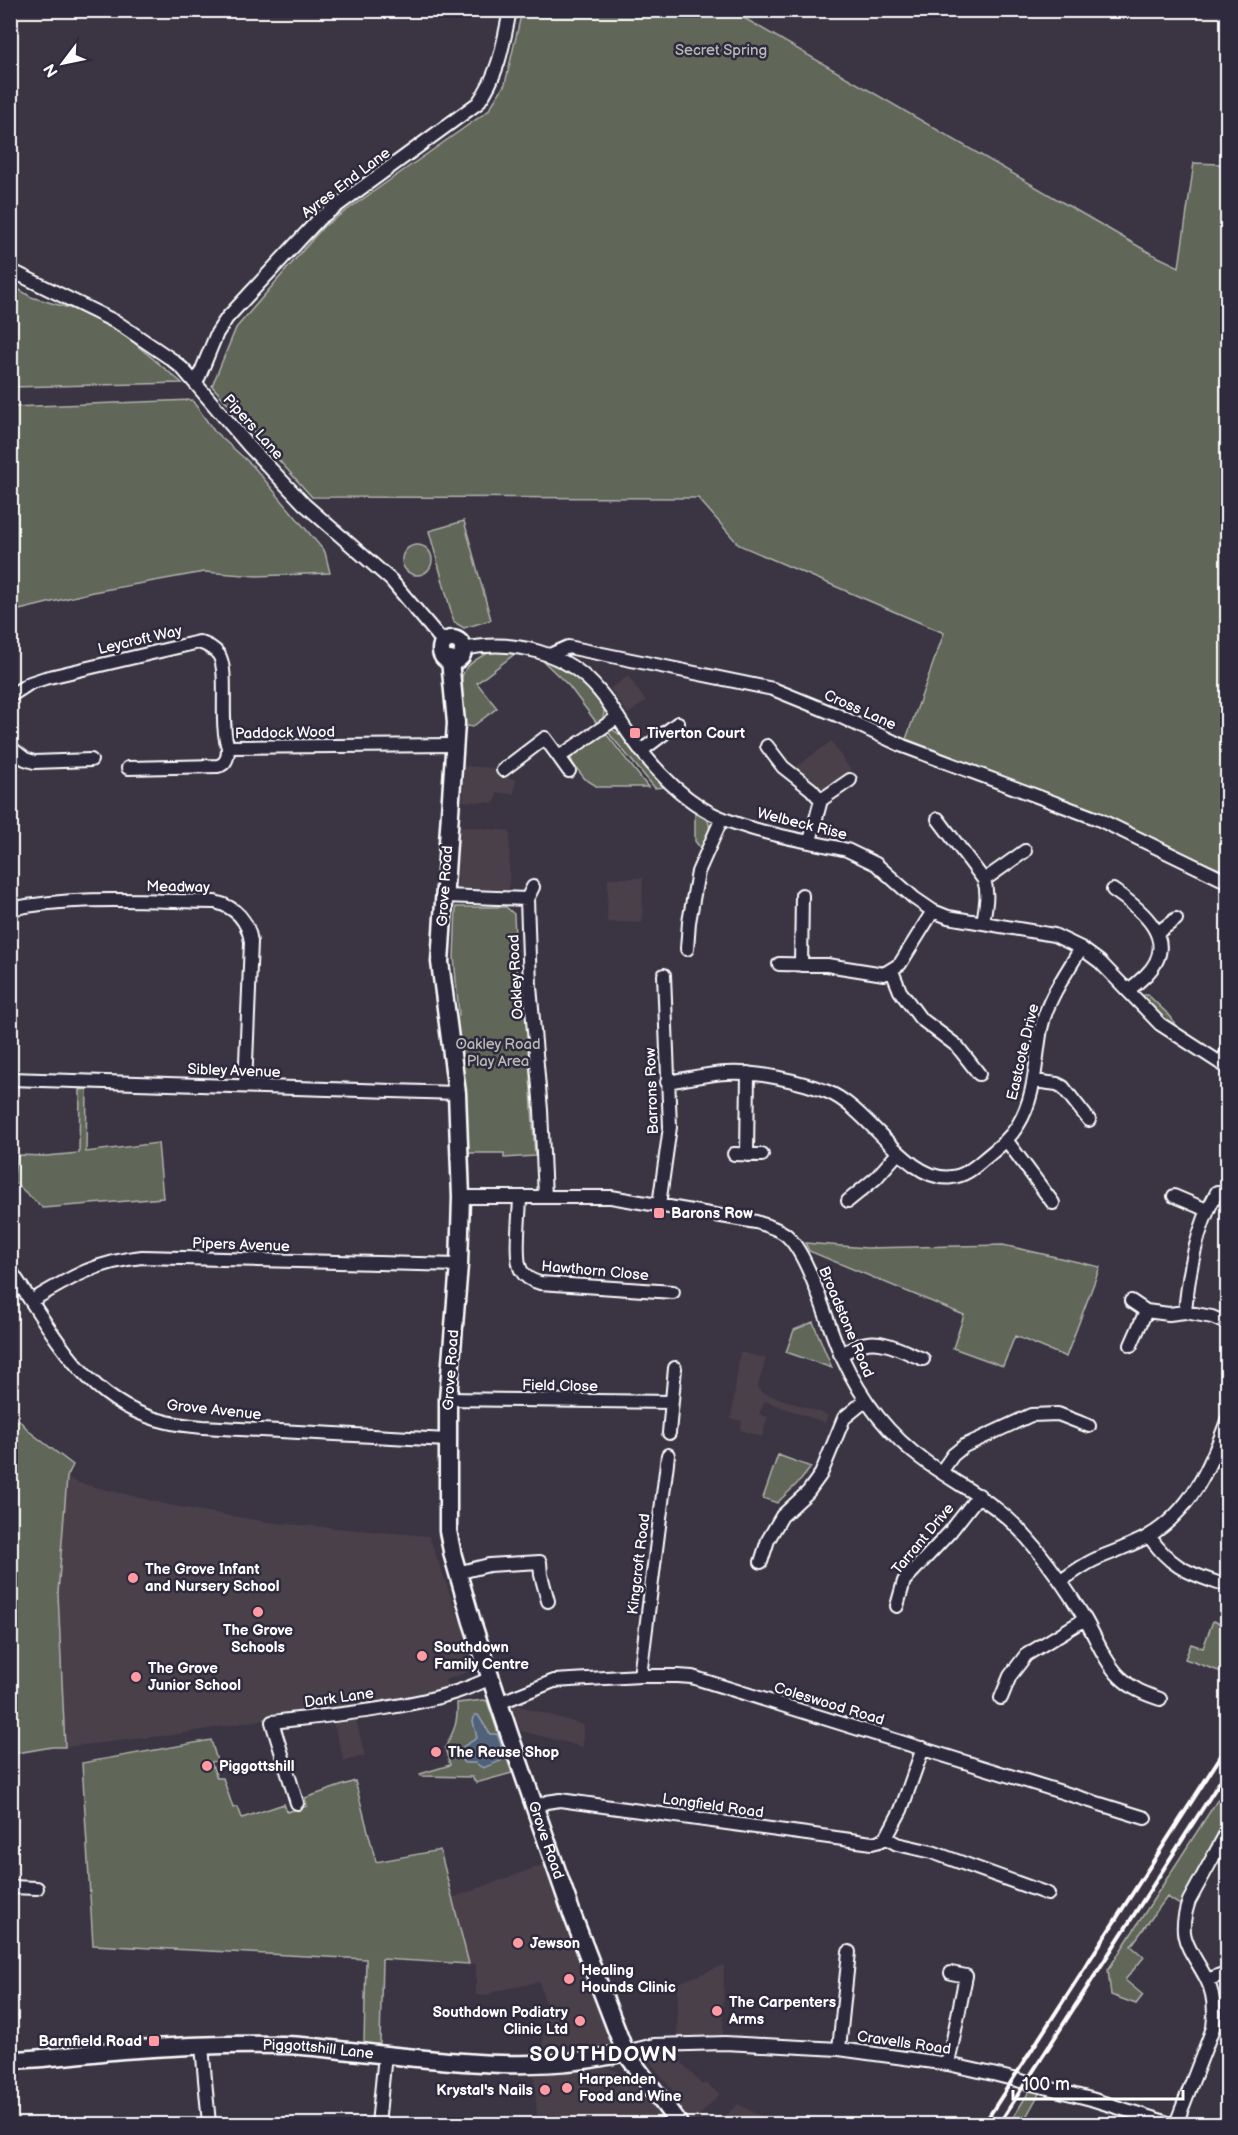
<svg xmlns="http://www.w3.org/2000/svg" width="1238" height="2135" font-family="'Balsamiq Sans',sans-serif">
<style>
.built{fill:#4a3f4a}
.green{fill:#606659;stroke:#b0b2ac;stroke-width:1.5}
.water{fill:#4f627a;stroke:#95a1af;stroke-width:1.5}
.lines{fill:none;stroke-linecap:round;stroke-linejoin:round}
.street-casing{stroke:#fff;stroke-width:16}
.secondary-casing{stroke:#fff;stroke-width:21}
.street{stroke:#2f2a3d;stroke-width:12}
.secondary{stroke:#2f2a3d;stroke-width:16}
.rail{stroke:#fff;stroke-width:4}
.poi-dot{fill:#ff9aa2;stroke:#2f2a3d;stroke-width:2}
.labels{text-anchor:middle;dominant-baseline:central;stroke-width:5;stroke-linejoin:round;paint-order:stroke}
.park-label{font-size:15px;fill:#b7bab4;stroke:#2f2a3d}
.street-label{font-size:15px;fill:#fff;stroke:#2f2a3d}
.poi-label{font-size:15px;font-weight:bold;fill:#fff;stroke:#2f2a3d;text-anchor:start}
.district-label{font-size:21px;font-weight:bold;letter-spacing:1.5px;fill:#fff;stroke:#2f2a3d}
</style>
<rect width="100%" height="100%" fill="#3b3443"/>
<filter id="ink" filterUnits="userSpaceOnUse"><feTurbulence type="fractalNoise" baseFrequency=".0167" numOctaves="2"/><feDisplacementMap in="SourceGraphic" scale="12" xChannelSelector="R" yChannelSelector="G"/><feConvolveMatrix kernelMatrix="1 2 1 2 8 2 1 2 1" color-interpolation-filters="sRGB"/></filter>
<g filter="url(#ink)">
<path class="built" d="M628,676L646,701L628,714L610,689Z
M831,741L851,770L823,790L795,768Z
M464,766L497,768L509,774L508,778L516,779L514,794L497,793L495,803L463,801Z
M459,826L510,831L509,890L457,888Z
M608,878H643L642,923L607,922Z
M740,1352L766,1358L758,1387L761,1392L828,1415L825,1423L765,1401L759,1414L768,1417L762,1437L740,1430L742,1421L731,1419Z
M67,1477L79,1483L174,1506L267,1522L429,1536L475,1662L471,1671L445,1680L448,1689L398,1701L277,1717L173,1735L65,1747L58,1593Z
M510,1703L584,1725L583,1747L521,1731Z
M356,1719L365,1756L344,1761L333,1722Z
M545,1864L600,2016L603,2019L612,2036L609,2044L602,2047L542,2053L543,2029L538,2011L547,2008L539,1982L496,1991L486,1996L476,1995V1964H469L452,1898Z
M724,1965L723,2035L677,2036L678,1983Z
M662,2052H673L701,2084H707L720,2094L693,2122L678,2107L681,2101L650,2062L653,2057Z
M608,2068L620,2072L636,2086L670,2124H556V2115H537L534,2075Z
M738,2104L766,2119L761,2124H716Z"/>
<path class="green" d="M522,11H732L1150,253L1179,267L1194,163L1220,164L1228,173L1226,872L1165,846L1106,816L906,739L944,633L739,545L698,498L312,497L212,386L236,328L323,227L488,111L505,84Z
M10,284L31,297L90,314L115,327L182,383L11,387Z
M192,400L214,431L253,466L325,552L330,573L257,576L204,572L93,592L11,612V407Z
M464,521L491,620L464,628L454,622L429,531Z
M402 560a15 15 0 1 1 30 0a15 15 0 1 1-30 0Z
M496,650L516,653L477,683L497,708L472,727L463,725C460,685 451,666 496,650Z
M540,658H543C560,667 620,697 600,722H596L569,686Z
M613,730L623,737L665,787L655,788L611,736L608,731Z
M603,733L607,735L648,787H598L585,779L573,764L571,758Z
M695,813L708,820L710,829L701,849L695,841Z
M456,907H506L514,914L518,1011L526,1010L535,1156L504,1158V1153H465L453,1016L459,1015L454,957Z
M1144,995H1148L1171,1017L1177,1029L1165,1022L1142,998Z
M87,1089L86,1152L158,1143L163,1198L43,1208L13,1181L17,1155L46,1156L79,1153L80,1090Z
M805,1243L867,1248L1003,1245L1100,1267L1066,1357L1015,1336L1003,1366L953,1348L964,1315L809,1251Z
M813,1322L832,1368L786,1352L794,1330Z
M11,1411L30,1432L73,1465L67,1477L58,1593L65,1747H52L11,1754Z
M778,1455L811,1467L801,1480L777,1503L763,1498Z
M1213,1621L1227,1626V1674L1185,1659L1191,1644L1203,1648Z
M484,1700L487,1701L512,1773L476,1783L472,1777L421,1776L420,1774L450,1765L445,1748C454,1730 458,1724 457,1703Z
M211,1740L217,1761L211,1762L217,1778H223L233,1808L238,1807L242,1818L284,1804L287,1812L307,1806L305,1798L355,1781L376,1862L440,1850L469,1964L382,1959L380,2045L364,2043L366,1959L93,1945L82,1763Z
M1227,1785V1815L1180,1905L1167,1897L1131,1946L1144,1957L1125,1980L1143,1995L1136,2004L1111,1995L1108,1970Z
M1030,2090L1040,2092L1022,2124H1009Z"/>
<path class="water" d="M475,1715H478L490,1734H497C500,1741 505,1753 501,1761L483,1768L475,1763H464L459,1756L461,1748L477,1738L473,1721Z"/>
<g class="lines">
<defs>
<path id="street" d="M10,270L118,323L171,359L183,369L249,446L304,504L391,580L444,643
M196,384L217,333L227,318L319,219L478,103C499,74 503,45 510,10
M463,649C512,639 567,651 600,692C612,706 620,722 631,737C650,764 675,791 702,808C739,831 804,840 847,850L876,864L914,898L933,911L948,917L1054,935L1081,948L1100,962L1160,1024L1228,1068
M550,655L568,647L773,689L837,715L903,746L1098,819L1228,882
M10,696L30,683L45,678L199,642C207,645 214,648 219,655C229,672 219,723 228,747
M767,746L783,767L811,789L821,800
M10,747L25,759L34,762L91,760
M641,751L678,723
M128,768L218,766C227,764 228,756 228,747L456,745
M503,770L545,738L559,757
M569,771L559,757L618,717
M938,819L984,880
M810,841L821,800L850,780
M533,887L527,899L530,986L541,1110L545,1197
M1113,890C1141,909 1181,940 1146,975C1140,981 1134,986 1128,990
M445,896L527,899
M10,909C78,895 146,901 215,902C236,907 248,921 251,942L245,1086
M983,923C985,908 989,895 984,880L1025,851
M1157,933L1176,919
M687,949L689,922L698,872L722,818
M779,964L827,965L884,974L900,964L933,911
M801,965L802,895
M892,971L900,991L920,1018L957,1046L979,1074
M1221,1064L1228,1050
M10,1079L457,1093
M1034,1081L1057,1084L1063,1087L1089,1120
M667,1082C687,1079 706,1074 726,1073C756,1071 800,1081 828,1092C869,1108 908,1184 952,1177C964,1176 974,1168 983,1160C996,1149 1009,1140 1018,1125C1036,1096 1035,1061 1041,1029C1047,999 1066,974 1081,948
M1007,1141L1053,1203
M734,1154L762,1155
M747,1155L748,1073
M1174,1196L1207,1210
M461,1197H611L756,1222C766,1225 777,1228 785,1234C810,1254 827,1326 842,1357C861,1399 888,1435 926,1462C962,1488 997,1502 1027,1538C1049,1563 1068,1591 1085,1619C1096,1638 1105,1662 1120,1677C1132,1689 1145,1694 1160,1699
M520,1197C520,1213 514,1258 521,1270C525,1278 532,1281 540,1283L673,1292
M848,1201L876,1178L898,1153
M659,1205L670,1127L664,975
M10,1270C54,1332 85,1404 167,1422C179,1425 191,1426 203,1427L447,1440
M31,1301C70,1278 95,1262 142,1257L459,1265
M1131,1301L1146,1311L1169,1314L1185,1312L1212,1317L1228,1324
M1185,1312C1189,1270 1196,1230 1217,1192
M1131,1345L1146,1311
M840,1354C848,1351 855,1347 863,1344C882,1338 905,1352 923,1359
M448,1399L672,1402
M669,1433L675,1368
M941,1472L953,1455L964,1446L1031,1415L1058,1414L1089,1426
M1149,1536C1169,1565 1185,1572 1218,1583
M761,1562L768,1540L782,1516L808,1492L821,1474L844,1418L866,1400
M457,1573L489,1565L540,1562L541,1575L548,1601
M1061,1581C1072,1573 1083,1565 1096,1559C1113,1552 1130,1546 1147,1537C1192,1511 1211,1465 1228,1418
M897,1606L904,1581L950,1532L979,1495
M640,1676L668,1455
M1001,1698L1010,1676L1026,1655L1085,1619
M499,1703L554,1681L640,1676H678L692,1677L1145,1818
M297,1803L272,1722C331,1715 399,1710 456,1692C468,1688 480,1683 491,1678
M535,1807L547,1802L560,1800L872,1843L880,1841L886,1838L897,1844L932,1852L1048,1894
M886,1838L901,1810L923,1748
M10,1887L37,1888
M1207,1980L1228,1972
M202,2046L209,2124
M839,2049L849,1952
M625,2052L654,2045L725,2043L839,2049L948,2064L997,2075L1091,2099L1171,2124
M948,2064L966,1976L951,1973
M378,2124L385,2055
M1176,2124L1213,2028C1215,2012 1214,1993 1206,1978C1189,1946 1176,1939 1189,1901L1228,1830"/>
<g id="secondary">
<circle cx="452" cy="650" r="11"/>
<path id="s1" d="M450,660L456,723L440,962L457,1093L461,1197L459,1265L448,1399V1531L453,1556L472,1622L510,1736L572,1914L625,2052L679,2124"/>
<path id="s2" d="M10,2060C49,2059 86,2053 123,2050C176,2046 229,2044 282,2045C305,2045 328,2049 350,2051C435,2060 542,2075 625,2052"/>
</g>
</defs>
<use href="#street" class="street-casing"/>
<use href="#secondary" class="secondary-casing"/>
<use href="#street" class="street"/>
<use href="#secondary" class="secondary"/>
<path class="rail" d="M984,2124L1228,1745
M999,2124L1228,1769"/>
</g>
</g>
<g class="poi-dot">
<rect x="629" y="727" width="12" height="12" rx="3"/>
<rect x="653" y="1207" width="12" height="12" rx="3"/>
<circle cx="133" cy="1578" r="6"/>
<circle cx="258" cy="1612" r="6"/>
<circle cx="422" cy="1656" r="6"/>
<circle cx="136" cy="1677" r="6"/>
<circle cx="436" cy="1752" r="6"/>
<circle cx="207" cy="1766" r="6"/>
<circle cx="518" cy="1943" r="6"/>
<circle cx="569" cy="1979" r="6"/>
<circle cx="717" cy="2011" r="6"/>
<circle cx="580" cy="2021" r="6"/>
<rect x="148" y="2035" width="12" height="12" rx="3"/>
<circle cx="567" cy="2088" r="6"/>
<circle cx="545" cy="2090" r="6"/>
</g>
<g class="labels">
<g class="park-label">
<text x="721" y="50">Secret Spring</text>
<text x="498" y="1044">Oakley Road<tspan x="498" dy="17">Play Area</tspan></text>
</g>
<g class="street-label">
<text transform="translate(346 183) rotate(-37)">Ayres End Lane</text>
<text transform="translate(253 427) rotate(48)">Pipers Lane</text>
<text transform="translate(140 640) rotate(-13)">Leycroft Way</text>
<text transform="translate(860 710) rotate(24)">Cross Lane</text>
<text transform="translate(285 733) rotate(-1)">Paddock Wood</text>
<text transform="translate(802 824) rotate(14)">Welbeck Rise</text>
<text transform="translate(445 886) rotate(-86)">Grove Road</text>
<text transform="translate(178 887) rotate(1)">Meadway</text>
<text transform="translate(516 977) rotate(-93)">Oakley Road</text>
<text transform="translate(1023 1052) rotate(-77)">Eastcote Drive</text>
<text transform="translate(234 1071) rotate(2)">Sibley Avenue</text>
<text transform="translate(652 1091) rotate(-92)">Barrons Row</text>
<text transform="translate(241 1245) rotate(2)">Pipers Avenue</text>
<text transform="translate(595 1271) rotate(5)">Hawthorn Close</text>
<text transform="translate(846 1322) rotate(67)">Broadstone Road</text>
<text transform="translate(451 1370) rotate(-86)">Grove Road</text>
<text transform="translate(560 1386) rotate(1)">Field Close</text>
<text transform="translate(214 1410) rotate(6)">Grove Avenue</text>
<text transform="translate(923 1539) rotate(-50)">Tarrant Drive</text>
<text transform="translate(639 1564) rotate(-83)">Kingcroft Road</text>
<text transform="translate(339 1698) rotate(-8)">Dark Lane</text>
<text transform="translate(829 1704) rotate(17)">Coleswood Road</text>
<text transform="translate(713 1806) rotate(8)">Longfield Road</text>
<text stroke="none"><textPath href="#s1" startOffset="1198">Grove Road</textPath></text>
<text transform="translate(904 2043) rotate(8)">Cravells Road</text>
<text stroke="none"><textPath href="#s2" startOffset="309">Piggottshill Lane</textPath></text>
</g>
<g class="poi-label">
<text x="647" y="733">Tiverton Court</text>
<text x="671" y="1213">Barons Row</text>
<text x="145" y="1569">The Grove Infant<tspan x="145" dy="17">and Nursery School</tspan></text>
<text x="258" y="1630" text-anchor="middle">The Grove<tspan x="258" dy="17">Schools</tspan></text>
<text x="434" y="1647">Southdown<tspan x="434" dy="17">Family Centre</tspan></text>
<text x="148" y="1668">The Grove<tspan x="148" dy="17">Junior School</tspan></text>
<text x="448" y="1752">The Reuse Shop</text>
<text x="219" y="1766">Piggottshill</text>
<text x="530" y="1943">Jewson</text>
<text x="581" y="1970">Healing<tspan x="581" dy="17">Hounds Clinic</tspan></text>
<text x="729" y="2002">The Carpenters<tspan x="729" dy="17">Arms</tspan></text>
<text x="568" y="2012" text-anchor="end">Southdown Podiatry<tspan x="568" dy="17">Clinic Ltd</tspan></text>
<text x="142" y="2041" text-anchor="end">Barnfield Road</text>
<text x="579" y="2079">Harpenden<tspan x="579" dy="17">Food and Wine</tspan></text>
<text x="533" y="2090" text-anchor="end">Krystal's Nails</text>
</g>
<g class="district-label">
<text x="604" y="2054">SOUTHDOWN</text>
</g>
</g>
<rect width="1238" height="2135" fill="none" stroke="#2f2a3d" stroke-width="36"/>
<rect x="18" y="18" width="1202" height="2099" fill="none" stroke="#fff" stroke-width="2" filter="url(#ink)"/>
<g transform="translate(63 63) rotate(238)" stroke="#2f2a3d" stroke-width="4.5" paint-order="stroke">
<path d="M0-4.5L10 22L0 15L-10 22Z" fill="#ffffff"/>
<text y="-9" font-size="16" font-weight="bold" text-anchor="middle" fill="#ffffff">N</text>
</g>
<path d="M1013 2090v9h170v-9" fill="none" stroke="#ffffff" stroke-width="3"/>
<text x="1022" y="2090" font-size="18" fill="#ffffff" stroke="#2f2a3d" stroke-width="4.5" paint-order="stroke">100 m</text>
</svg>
